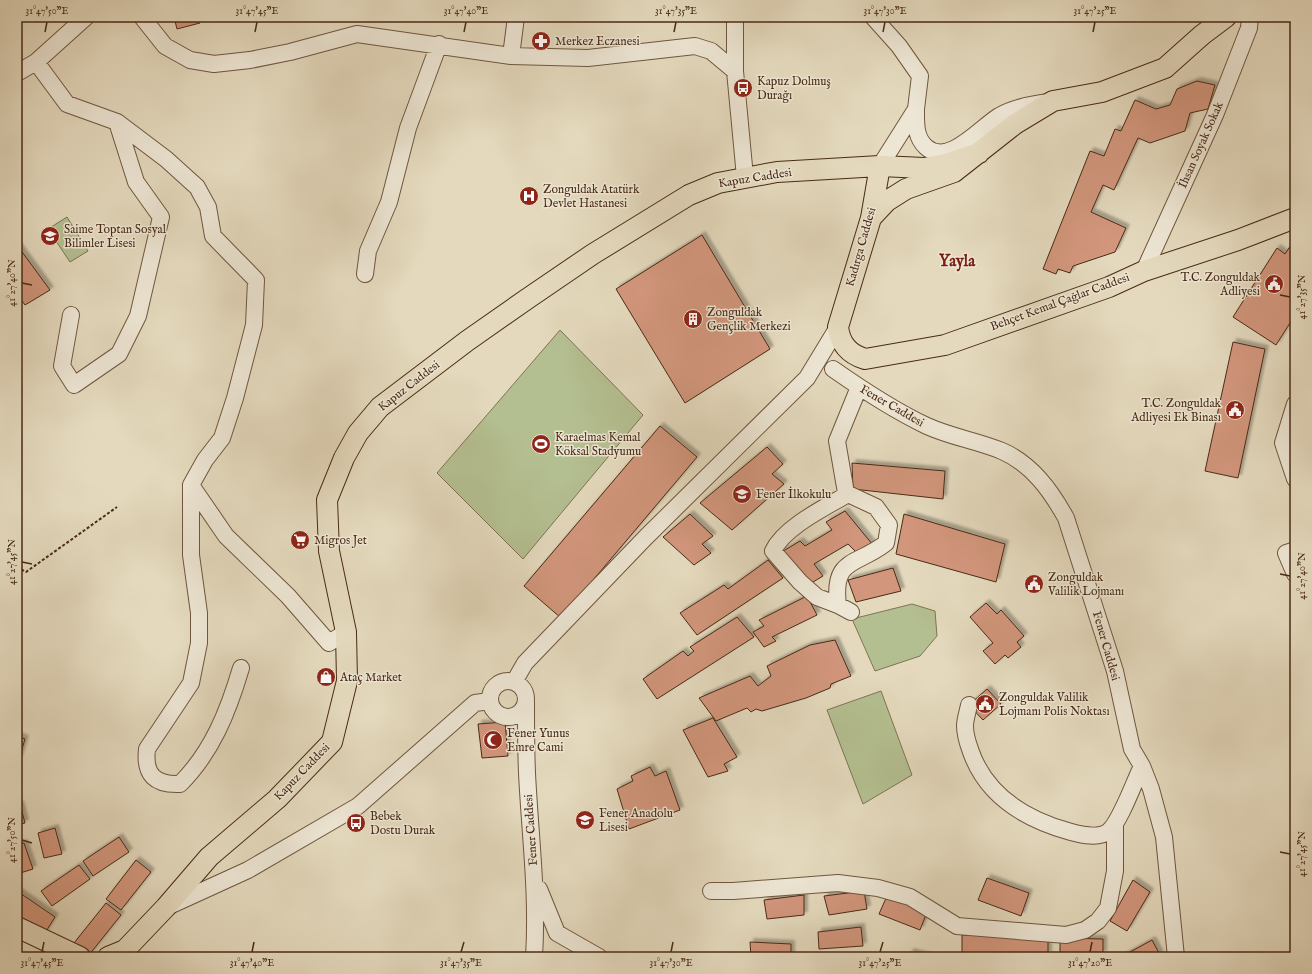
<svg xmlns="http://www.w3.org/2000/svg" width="1312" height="974" font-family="'IM FELL English',serif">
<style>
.green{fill:#b4bf91;stroke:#7e7453}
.building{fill:#d2967c;stroke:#492a15;filter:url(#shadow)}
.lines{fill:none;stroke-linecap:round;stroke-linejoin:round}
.minor-casing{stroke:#70563f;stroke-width:18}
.major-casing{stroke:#492a15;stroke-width:22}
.path{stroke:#492a15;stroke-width:2;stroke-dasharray:3 2;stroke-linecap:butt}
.minor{stroke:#ede6d4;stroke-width:16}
.major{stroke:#e4d9bd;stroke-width:20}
.ticks{fill:none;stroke:#492a15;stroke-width:1.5}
.labels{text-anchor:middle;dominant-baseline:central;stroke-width:3;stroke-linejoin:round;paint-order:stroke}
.poi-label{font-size:12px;fill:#492a15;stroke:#ede6d4;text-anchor:start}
.street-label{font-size:12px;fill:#492a15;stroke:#ede6d4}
.district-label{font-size:16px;font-weight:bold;fill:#7a1f14;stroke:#ede6d4}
.neatline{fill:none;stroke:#492a15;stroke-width:1.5}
.ticks-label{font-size:10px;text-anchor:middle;fill:#492a15}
</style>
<defs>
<filter id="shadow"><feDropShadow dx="3.5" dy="-3.5" stdDeviation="1" flood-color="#0004"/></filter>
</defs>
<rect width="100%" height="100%" fill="#e4d9bd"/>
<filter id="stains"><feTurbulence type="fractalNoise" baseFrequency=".005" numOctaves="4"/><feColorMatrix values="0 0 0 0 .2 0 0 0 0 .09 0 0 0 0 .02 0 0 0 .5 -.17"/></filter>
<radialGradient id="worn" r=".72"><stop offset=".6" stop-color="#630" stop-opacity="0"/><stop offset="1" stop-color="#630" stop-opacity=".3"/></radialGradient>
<path class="green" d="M67,217L88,251L70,262L48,229Z
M560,330L643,415L523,559L437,473Z
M912,604L935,611L937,636L920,656L875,671L852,619Z
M881,691L912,775L863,804L827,710Z"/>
<path class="building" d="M174,17H198L200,23L177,29Z
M1197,81L1215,85L1208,109L1190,113L1185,131L1150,143L1138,138L1114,190L1103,185L1091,212L1126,228L1115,252L1073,266L1070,273L1058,269L1056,274L1043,269L1090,151L1104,156L1115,129L1121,131L1135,100L1156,109L1170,105L1177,89Z
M702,235L770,349L685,403L616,289Z
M1293,242L1295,243V315L1276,345L1233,317L1277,248L1285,254Z
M17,245L50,290L25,305L17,294Z
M1233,342L1265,349L1238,478L1205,471Z
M660,426L697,457L561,618L524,586Z
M767,447L783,464L772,474L784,484L732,530L700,503Z
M852,463L945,471L943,499L853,489Z
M845,511L873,545L859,555L848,544L814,564L823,576L808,585L780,553L800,541L805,546L832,530L826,522Z
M690,514L713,536L702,544L711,553L694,565L663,537Z
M904,514L1005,544L996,582L896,554Z
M768,560L783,578L697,635L680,613L724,585L728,589Z
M893,568L901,591L856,602L848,580Z
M807,596L817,615L772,637L776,641L764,647L753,632L764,626L759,620Z
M986,603L997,614L1001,610L1024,636L1017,642L1021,647L1008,658L1005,655L995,664L983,651L993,643L970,617Z
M737,617L754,637L657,699L643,679L683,651L688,656L694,651L690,647Z
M835,640L851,676L831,684L830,688L806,698L762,711L756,709L751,712L747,708L716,721L699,698L750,676L758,686L771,676L767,666L810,645Z
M987,689L1001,704L983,720L969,705Z
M713,718L737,757L724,764L728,771L708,777L683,730Z
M505,722L508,756L482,758L478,724Z
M17,736L25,739L19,759H17Z
M650,767L655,776L666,771L680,810L629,829L617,789L633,781L631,776Z
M20,804L25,823L17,825V805Z
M55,828L62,854L44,858L38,833Z
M119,837L129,852L93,876L83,861Z
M24,843L33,869L17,874V845Z
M136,860L151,872L121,910L106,899Z
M79,865L90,879L52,906L41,891Z
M987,878L1029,893L1021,916L978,900Z
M1133,880L1150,892L1127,931L1110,921Z
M17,891L55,917L45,933L17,914Z
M864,891L867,909L829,915L824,896Z
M804,895V915L767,919L764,900Z
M887,896L927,912L920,930L879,914Z
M106,903L121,915L89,955L74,943Z
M861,927L863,946L819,949L818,932Z
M962,935L1048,936V955H962Z
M1060,938L1103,939V954L1060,953Z
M1152,940L1160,955L1156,957H1121Z
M750,942L791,944V957H751Z
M910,952L930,957H909Z"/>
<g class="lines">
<defs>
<path id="minor" d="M142,17L165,46L190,60L214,64L250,60L290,52L357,34L511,56L588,58L695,46L711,51L735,71L745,177
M873,17L899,46L920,76L916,109L880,166
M511,56L516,17
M36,62L67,104L117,122L166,159L197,187L208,207L213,236L256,280L254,325L235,398L222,438L205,460L191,485L226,536L288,596L329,643L346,632
M735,71V17
M17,73L36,62L86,17
M916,109C916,123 915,137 926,147C948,167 981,127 999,116C1015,107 1032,104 1049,102
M1144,271L1215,115L1249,28L1250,17
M365,274L368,251L389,202L408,128L439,44
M71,315L62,366L74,385L119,354L138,316L161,217L136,182L117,122
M833,369C863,390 893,410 927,426C951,437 978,441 1002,451C1032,464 1051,491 1066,518L1115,671L1132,749L1142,766L1151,789L1164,837L1176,957
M1295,404L1283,443L1295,479
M191,485V555L199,613V643L191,683L147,749C144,775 155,785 180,784C212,752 228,712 241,668
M1295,550L1286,553L1295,574
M838,605L817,597L800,582L773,551C784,527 826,507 848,494
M851,612L838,605C832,557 857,566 886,543L889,525L876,507L846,493L837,441L859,387
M490 699a18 18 0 1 1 36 0a18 18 0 1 1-36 0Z
M514,682L525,663L646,537L807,378L838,327
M526,702C526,726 526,750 527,773C530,835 538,895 534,957
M969,705C968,711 965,719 965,726C965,735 968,744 971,752C987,797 1027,820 1071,832C1082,835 1099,839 1109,831C1121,820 1134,782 1142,766
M539,889L557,933L599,957
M711,891H733L838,883L878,888L910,897L957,926L1066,935L1085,930L1098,921L1108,908L1115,871V823
M167,907L248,870L358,806L475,703L490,701"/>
<path id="major" d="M880,166L871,218L838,327C840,344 849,354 865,359L945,345L1109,287L1144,271L1238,240L1295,218
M871,218L887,201L906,189L954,172L1015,124L1053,101L1102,92L1165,68L1202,35L1226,17
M17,927L80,957
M108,957L125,950L166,907L209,857L277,799L332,742L347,681L346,632L329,551L327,500L344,458L358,433L380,407L467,341L527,299L593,254L689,195L718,183L777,172L880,166L924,168L946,164L979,153"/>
</defs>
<use href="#minor" class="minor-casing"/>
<use href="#major" class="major-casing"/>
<path class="path" d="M17,567L26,572L117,507"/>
<use href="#minor" class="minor"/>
<use href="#major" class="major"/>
</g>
<path class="ticks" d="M45,32L47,22M255,32L257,22M464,32L466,22M674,32L676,22M883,32L885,22M1093,32L1095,22M22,283L32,285M1280,295L1290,297M22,562L32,564M1280,574L1290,576M22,840L32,843M1280,852L1290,854M42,952L44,942M252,952L254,942M461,952L464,942M671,952L673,942M880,952L883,942M1090,952L1092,942"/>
<defs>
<symbol id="pharmacy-disc" viewBox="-11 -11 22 22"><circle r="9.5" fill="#8f2418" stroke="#ede6d4"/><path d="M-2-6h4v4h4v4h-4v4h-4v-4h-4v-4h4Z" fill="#fff"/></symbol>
<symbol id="bus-disc" viewBox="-11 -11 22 22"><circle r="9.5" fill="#8f2418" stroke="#ede6d4"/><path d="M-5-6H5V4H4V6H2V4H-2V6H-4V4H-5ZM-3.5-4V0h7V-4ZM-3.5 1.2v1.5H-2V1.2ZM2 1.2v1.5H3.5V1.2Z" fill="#fff"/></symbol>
<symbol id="hospital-disc" viewBox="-11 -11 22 22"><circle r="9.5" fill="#8f2418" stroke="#ede6d4"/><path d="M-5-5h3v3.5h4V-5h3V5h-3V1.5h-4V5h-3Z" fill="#fff"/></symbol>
<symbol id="school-disc" viewBox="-11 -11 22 22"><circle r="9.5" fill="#8f2418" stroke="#ede6d4"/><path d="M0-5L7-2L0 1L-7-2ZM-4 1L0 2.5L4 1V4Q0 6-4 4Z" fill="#fff"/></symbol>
<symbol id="civic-disc" viewBox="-11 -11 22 22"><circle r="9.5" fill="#8f2418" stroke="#ede6d4"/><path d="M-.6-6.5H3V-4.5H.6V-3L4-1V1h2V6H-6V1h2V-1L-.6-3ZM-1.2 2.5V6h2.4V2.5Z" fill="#fff"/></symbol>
<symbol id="building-disc" viewBox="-11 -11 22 22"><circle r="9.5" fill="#8f2418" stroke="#ede6d4"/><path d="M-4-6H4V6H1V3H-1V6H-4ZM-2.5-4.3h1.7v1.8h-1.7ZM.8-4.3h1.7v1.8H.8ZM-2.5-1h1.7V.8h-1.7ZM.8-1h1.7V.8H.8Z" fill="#fff"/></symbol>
<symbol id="stadium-disc" viewBox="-11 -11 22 22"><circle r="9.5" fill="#8f2418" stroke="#ede6d4"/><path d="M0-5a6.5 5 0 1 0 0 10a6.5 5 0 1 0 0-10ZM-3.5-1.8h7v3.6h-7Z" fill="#fff"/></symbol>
<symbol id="supermarket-disc" viewBox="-11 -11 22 22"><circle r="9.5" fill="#8f2418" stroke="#ede6d4"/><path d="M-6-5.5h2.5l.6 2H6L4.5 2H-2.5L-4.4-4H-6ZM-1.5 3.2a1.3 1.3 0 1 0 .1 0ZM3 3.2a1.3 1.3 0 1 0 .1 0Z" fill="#fff"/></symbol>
<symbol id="shop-disc" viewBox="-11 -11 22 22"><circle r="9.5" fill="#8f2418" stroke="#ede6d4"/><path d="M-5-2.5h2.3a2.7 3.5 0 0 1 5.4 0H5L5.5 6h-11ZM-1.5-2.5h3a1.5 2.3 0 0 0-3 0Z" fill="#fff"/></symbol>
<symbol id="mosque-disc" viewBox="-11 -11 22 22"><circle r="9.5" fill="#8f2418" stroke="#ede6d4"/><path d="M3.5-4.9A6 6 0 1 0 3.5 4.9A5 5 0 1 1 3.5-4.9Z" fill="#fff"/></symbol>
</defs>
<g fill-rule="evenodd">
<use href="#pharmacy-disc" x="530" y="30" width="22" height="22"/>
<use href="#bus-disc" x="732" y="77" width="22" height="22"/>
<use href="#hospital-disc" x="518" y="185" width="22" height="22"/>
<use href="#school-disc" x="39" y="225" width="22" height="22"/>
<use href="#civic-disc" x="1263" y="273" width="22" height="22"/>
<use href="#building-disc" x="682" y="308" width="22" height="22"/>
<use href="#civic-disc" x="1224" y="399" width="22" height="22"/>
<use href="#stadium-disc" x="530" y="433" width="22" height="22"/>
<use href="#school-disc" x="731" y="483" width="22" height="22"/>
<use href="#supermarket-disc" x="289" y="529" width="22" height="22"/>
<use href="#civic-disc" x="1023" y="573" width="22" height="22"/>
<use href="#shop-disc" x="315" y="666" width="22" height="22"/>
<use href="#civic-disc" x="974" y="693" width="22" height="22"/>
<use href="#mosque-disc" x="482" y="729" width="22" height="22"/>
<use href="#school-disc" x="574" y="809" width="22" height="22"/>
<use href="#bus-disc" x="345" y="812" width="22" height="22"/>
</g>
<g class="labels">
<g class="poi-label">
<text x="555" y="41">Merkez Eczanesi</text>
<text x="757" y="81">Kapuz Dolmuş<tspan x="757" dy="14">Durağı</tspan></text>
<text x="543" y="189">Zonguldak Atatürk<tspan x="543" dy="14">Devlet Hastanesi</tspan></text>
<text x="64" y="229">Saime Toptan Sosyal<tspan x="64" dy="14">Bilimler Lisesi</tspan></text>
<text x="1260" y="277" text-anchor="end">T.C. Zonguldak<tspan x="1260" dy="14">Adliyesi</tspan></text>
<text x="707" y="312">Zonguldak<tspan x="707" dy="14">Gençlik Merkezi</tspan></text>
<text x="1221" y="403" text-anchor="end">T.C. Zonguldak<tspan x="1221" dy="14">Adliyesi Ek Binası</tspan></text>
<text x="555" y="437">Karaelmas Kemal<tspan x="555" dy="14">Köksal Stadyumu</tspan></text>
<text x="756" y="494">Fener İlkokulu</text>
<text x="314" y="540">Migros Jet</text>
<text x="1048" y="577">Zonguldak<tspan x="1048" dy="14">Valilik Lojmanı</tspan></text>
<text x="340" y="677">Ataç Market</text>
<text x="999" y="697">Zonguldak Valilik<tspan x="999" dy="14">Lojmanı Polis Noktası</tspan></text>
<text x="507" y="733">Fener Yunus<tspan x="507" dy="14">Emre Cami</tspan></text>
<text x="599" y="813">Fener Anadolu<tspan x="599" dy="14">Lisesi</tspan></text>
<text x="370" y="816">Bebek<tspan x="370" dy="14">Dostu Durak</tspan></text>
</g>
<g class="street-label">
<text transform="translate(1201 145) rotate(-66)">İhsan Soyak Sokak</text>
<text transform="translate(755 178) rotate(-9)">Kapuz Caddesi</text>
<text transform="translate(861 247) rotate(-74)">Kadırga Caddesi</text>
<text transform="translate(1060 302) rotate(-20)">Behçet Kemal Çağlar Caddesi</text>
<text transform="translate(409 386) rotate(-38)">Kapuz Caddesi</text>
<text transform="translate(892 406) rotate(30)">Fener Caddesi</text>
<text transform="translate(1106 646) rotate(74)">Fener Caddesi</text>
<text transform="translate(302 772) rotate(-46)">Kapuz Caddesi</text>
<text transform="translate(531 830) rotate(-94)">Fener Caddesi</text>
</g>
<g class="district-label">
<text x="957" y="262">Yayla</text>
</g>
</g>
<rect width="1312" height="974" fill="none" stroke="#e4d9bd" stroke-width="44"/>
<rect x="22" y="22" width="1268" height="930" class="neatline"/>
<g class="ticks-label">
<text x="47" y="14">31°47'50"E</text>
<text x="257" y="14">31°47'45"E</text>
<text x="466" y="14">31°47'40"E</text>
<text x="676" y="14">31°47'35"E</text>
<text x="885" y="14">31°47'30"E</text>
<text x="1095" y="14">31°47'25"E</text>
<text transform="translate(11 283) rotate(-90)" y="4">41°27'40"N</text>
<text transform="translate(1301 297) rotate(-90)" y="4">41°27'35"N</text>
<text transform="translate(11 562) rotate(-90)" y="4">41°27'45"N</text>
<text transform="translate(1301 576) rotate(-90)" y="4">41°27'40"N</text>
<text transform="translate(11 840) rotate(-90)" y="4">41°27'50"N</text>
<text transform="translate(1301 854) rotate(-90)" y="4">41°27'45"N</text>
<text x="42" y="966">31°47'45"E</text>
<text x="252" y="966">31°47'40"E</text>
<text x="461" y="966">31°47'35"E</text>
<text x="671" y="966">31°47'30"E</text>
<text x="880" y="966">31°47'25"E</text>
<text x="1090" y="966">31°47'20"E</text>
</g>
<rect width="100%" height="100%" filter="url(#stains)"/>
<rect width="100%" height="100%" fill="url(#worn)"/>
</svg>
